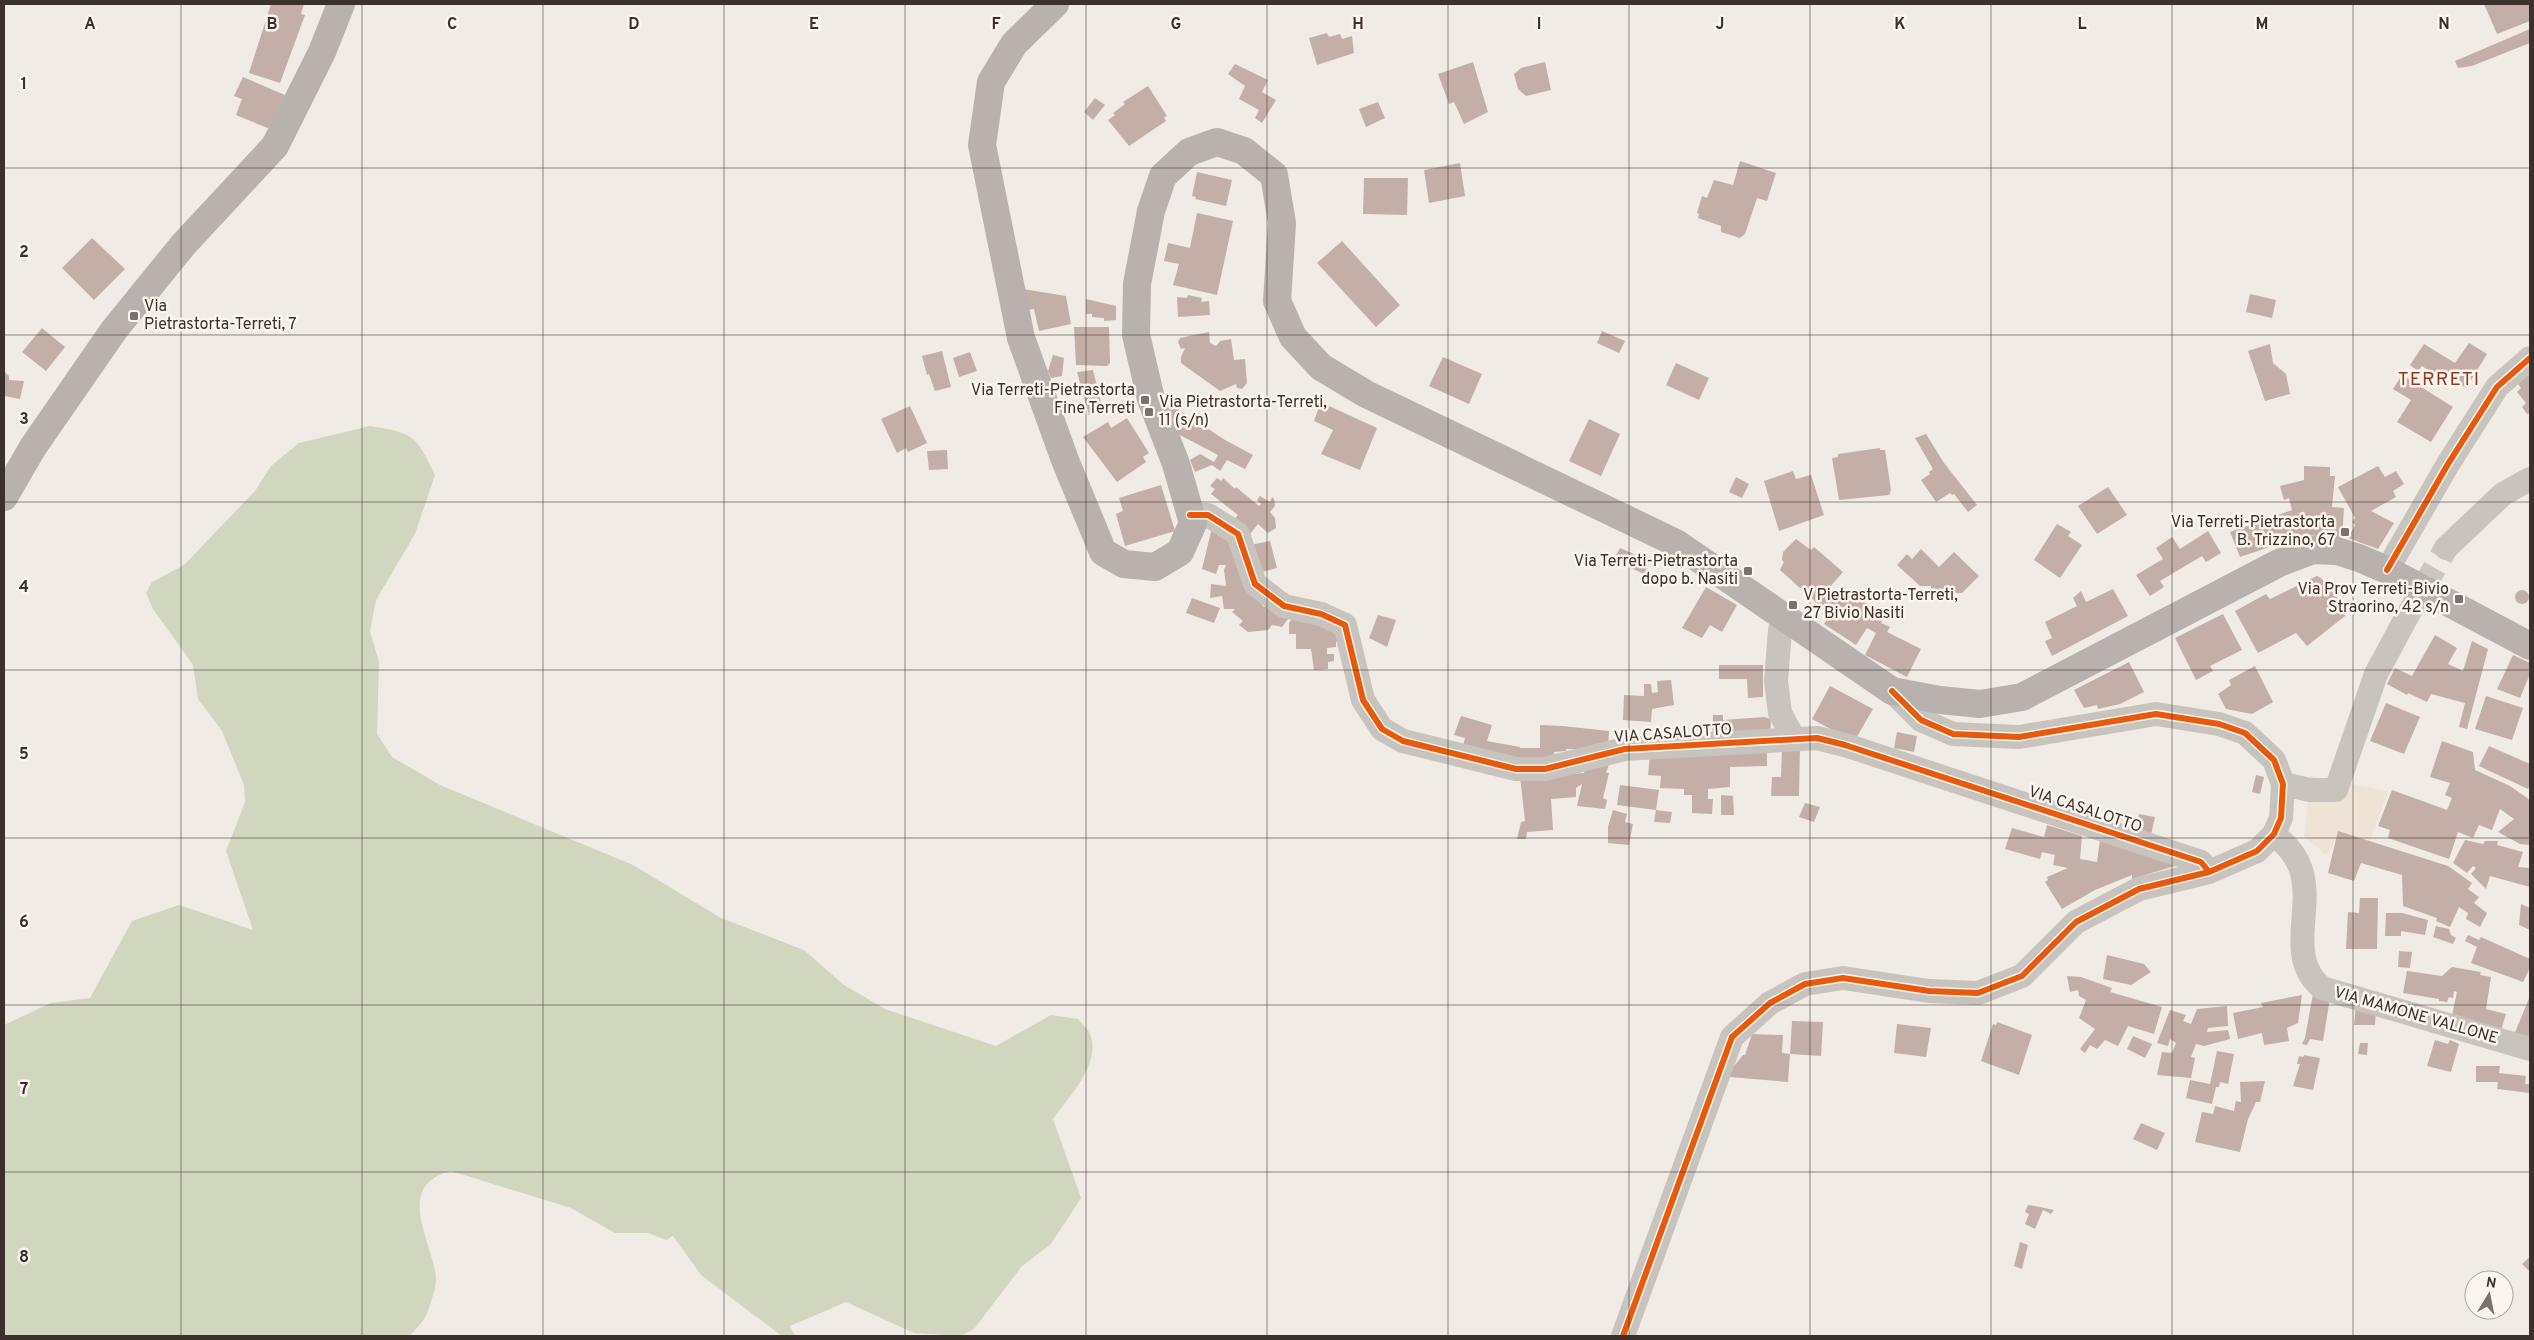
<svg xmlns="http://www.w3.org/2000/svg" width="2534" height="1340" font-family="Overpass,sans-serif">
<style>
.green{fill:#d1d6bf}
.plaza{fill:#eee3d5}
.building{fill:#c3afa7}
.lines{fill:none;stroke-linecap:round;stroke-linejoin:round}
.minor-tunnel{stroke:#ccc6c0;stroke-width:24;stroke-dasharray:24 12;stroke-linecap:butt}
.minor{stroke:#c9c3be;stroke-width:24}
.major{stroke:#b8b1ad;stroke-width:28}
.cycleway-casing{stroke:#fbf5ee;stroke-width:9}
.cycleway{stroke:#e8590c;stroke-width:6}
.grid{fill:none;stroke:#3b302b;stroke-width:1;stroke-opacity:0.55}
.poi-dot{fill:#7a716c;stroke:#fbf5ee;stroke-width:2}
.labels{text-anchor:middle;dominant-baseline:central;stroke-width:5;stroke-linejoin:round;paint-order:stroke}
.poi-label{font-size:16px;fill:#3b302b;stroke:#fbf5ee;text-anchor:end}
.street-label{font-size:16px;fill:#3b302b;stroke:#fbf5ee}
.quarter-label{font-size:19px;letter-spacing:1px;fill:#8c3b22;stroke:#fbf5ee}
.grid-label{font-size:16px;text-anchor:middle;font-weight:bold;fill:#3b302b;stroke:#fbf5ee;stroke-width:5;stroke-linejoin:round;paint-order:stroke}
</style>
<rect width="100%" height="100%" fill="#f0ebe5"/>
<path class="green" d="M370,426C414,433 416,435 435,475L415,534L376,600L370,631L379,662L377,734L392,757L440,785L633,865L721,918L804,950L844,985L885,1009L996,1046L1051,1015L1078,1019C1081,1023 1088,1029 1090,1034C1102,1063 1068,1098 1053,1119L1081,1198L1051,1244L1022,1266L974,1329L960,1336L914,1333L846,1302L790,1326L795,1336H782L701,1275L673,1236L666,1240L648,1233H615L571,1208L451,1171C392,1186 434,1243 436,1279C437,1285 428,1314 424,1319C420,1325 414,1331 409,1336H4V1025L51,1003L90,998L132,921L179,905L253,930L226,851L245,802L244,785L222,731L198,699L193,665L153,609L146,593L152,582L184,565L255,491L271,466L299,443Z"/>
<path class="plaza" d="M2311,776L2388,791L2370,840L2338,831L2332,847L2326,855L2304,836Z"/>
<path class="building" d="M271,4H304L301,14L305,15L280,83L249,73Z
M2484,4H2530V21L2497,34Z
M2530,29V43L2472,66L2458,68L2455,61Z
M1327,33L1329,37L1340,34L1342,39L1352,36L1354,53L1317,65L1309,38Z
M1473,62L1488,112L1464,124L1454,102L1449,104L1438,74Z
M1545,62L1551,90L1526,96L1518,89L1514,74L1521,68Z
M1235,64L1268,80L1262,92L1276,100L1262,123L1255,118L1259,110L1239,99L1245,86L1228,74Z
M243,77L285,95L270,129L236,115L242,99L234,96Z
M1148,86L1167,116L1164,117L1166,121L1129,146L1108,120L1115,115L1113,113L1125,104L1123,102Z
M1095,98L1105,105L1093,120L1084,112Z
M1378,102L1385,118L1366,127L1359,109Z
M1740,161L1776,173L1767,201L1757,198L1745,234L1740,238L1721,232V226L1698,218L1699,214L1697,213L1702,196L1707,198L1714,180L1733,185Z
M1460,163L1465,196L1429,203L1424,170Z
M1197,172L1232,180L1226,206L1195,199L1196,197L1192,196Z
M1364,178H1408L1407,215L1363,214Z
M1197,213L1233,221L1217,295L1173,285L1179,264L1164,261L1168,243L1190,248Z
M92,238L125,269L94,300L62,268Z
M1342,241L1400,305L1376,327L1317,263Z
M1023,289L1066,296L1071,324L1039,331L1034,309L1027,310Z
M2250,294L2276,300L2272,318L2246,312Z
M1188,295L1202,298L1201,302L1209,301L1210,315L1178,317L1177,297L1187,298Z
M1086,299L1116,306V320L1104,321V318L1092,317V314H1086Z
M1074,327H1109L1110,363L1107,366L1076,365Z
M42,328L65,347L46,371L22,352Z
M1602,331L1625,341L1619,353L1597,343Z
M1209,332L1210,343L1216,346L1220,341L1231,339L1234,360L1245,359L1247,383L1242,389L1237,388L1236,384L1220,391L1181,363V357L1185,348L1181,349L1178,342L1180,338Z
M2469,343L2487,354L2466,388L2440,372L2437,376L2422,366L2418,371L2410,365L2424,344L2455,363Z
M2270,344L2273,363L2286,374L2290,394L2265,401L2248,351Z
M942,351L951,387L935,391L929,374L927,375L922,356Z
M970,352L977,371L959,377L953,358Z
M1053,355L1064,358L1062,376L1051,378L1048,371Z
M1443,357L1482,374L1469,404L1429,386Z
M1676,363L1709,378L1699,400L1666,385Z
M1093,370L1103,411L1089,415L1077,372Z
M4,371L9,376V380L24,381L20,399L4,396Z
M2527,371L2530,374V413L2527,414L2522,407L2526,403L2517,392L2521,388L2516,381Z
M2402,375L2453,407L2431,442L2397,422L2411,400L2393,389Z
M1316,400L1377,428L1360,470L1321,454L1333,430L1314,421L1319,407L1314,405Z
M1170,404L1225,440L1253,455L1245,469L1227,460L1220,471L1212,465L1195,472L1190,460L1200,454L1214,462L1218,455L1178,434L1166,407Z
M910,406L927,443L908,452L906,448L897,453L881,419Z
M1127,418L1149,453L1143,457L1146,462L1117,482L1083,437L1108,422L1111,428Z
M1589,419L1620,434L1601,476L1569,461Z
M1926,434L1944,463L1977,505L1968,512L1954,494L1952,495L1950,493L1936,502L1921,480L1930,474L1929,472L1933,469L1915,438Z
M1880,448V450H1885L1891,490L1889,495L1839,500L1832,458L1838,457V454Z
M947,450L948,469L929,470L927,451Z
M2304,466L2330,467V476H2335L2332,507L2344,508L2342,538L2305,535L2240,557L2230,532L2292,510L2289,498L2284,500L2280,486L2304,480Z
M2378,466L2385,477L2396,471L2404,484L2393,491L2396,497L2371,511L2394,523L2378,549L2348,538L2355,525L2352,522L2355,518L2338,487Z
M1793,471L1796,479L1811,475L1824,515L1779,531L1764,481Z
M1736,477L1749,484L1742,498L1729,492Z
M1217,478L1221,481L1223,478L1235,489L1236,487L1259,506L1261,504L1257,500L1260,496L1270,502L1272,497L1274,499L1275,506L1270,512L1275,518L1276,528L1268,533L1258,524L1250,534L1233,521L1238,515L1211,494L1215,489L1210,486Z
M1161,485L1175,531L1125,546L1116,514L1123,511L1119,498Z
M2108,487L2127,515L2097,534L2078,506Z
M2057,524L2071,532L2068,536L2082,545L2060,578L2034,560Z
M1212,528L1229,532L1254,596L1264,607L1267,604L1288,619L1282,627L1272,625L1268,630L1248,632L1239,625L1243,621L1232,612L1235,609H1224L1222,596L1210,598L1211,584L1226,586L1224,570L1226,565H1219L1216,574L1202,569Z
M2208,531L2221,553L2206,562L2202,556L2160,581L2164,587L2150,596L2136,575L2163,559L2156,548L2172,537L2180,549Z
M1796,539L1811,550L1814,547L1843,572L1829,588L1845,598L1848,593L1886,614L1881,623L1890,627L1887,632L1921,649L1907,677L1865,655L1876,633L1867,628L1856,645L1824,624L1830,615L1780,570L1784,562L1782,560L1783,552Z
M1270,541L1277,568L1258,573L1250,545Z
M1620,548L1650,561L1644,574L1613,560Z
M1921,549L1939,567L1954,552L1979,576L1962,593L1931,592V586H1920L1897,565L1907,554L1912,559Z
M2317,576L2321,578L2346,609L2345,616L2307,646L2296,633L2258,653L2235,611L2266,594L2270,599Z
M1706,587L1737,605L1722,632L1710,625L1702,638L1682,628Z
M2113,589L2128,616L2052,656L2045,641L2052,638L2045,622L2077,606L2073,598L2081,591L2086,602Z
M2515 597a7 7 0 1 1 14 0a7 7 0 1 1-14 0Z
M1192,598L1220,608L1214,623L1186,613Z
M2223,614L2242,650L2210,666L2213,671L2196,680L2175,638Z
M1378,615L1396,620L1387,647L1369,638Z
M1293,617L1331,623L1339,641L1336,642V647L1327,648V654H1334V661L1328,662V669L1314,670L1311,649H1296V634H1289V623Z
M2435,635L2457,648L2448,664L2463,671L2472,641L2488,649L2467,729L2459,727L2465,703L2431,694L2427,702L2408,693L2407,695L2387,684L2395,668L2412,676Z
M2513,655L2530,663V674L2520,698L2497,689Z
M2129,662L2144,692L2120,704L2098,709L2097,705L2084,708L2074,690Z
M1719,665H1763V697L1748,698L1747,679H1719Z
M2255,666L2273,702L2252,714L2226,709L2218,694L2231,685L2229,680Z
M1671,680L1674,705L1652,709L1651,722L1623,720L1624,695L1644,696V684H1651L1652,693L1658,692L1657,681Z
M1830,686L1873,709L1854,742L1812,719Z
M2486,696L2523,708L2512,740L2475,729Z
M2386,703L2420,717L2404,754L2370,741Z
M1713,715H1723V720L1764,717L1771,719L1770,736L1712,742Z
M1461,716L1492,725L1487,741L1520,747V748H1540V725L1563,726L1609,731L1608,749H1566V751L1554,752L1556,764L1461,754L1465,738L1454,735Z
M1897,732L1917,736L1914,752L1894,748Z
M2442,741L2473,752L2475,770L2510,786L2530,800V845L2520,844L2498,832L2514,819L2500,809L2492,830L2479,825L2473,838L2458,832L2449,859L2388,838L2390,830L2378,826L2392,790L2447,810L2452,798L2445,795L2450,783L2430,777Z
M1800,745L1799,796H1771L1772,777H1781L1782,747Z
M2489,746L2530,764V784L2528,789L2479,766Z
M1767,749V766L1730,767V787L1708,789V799H1713L1712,814L1692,813V795H1684V789L1660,788L1661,776L1648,775L1650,755Z
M1609,764L1606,773H1609L1603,798L1607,800L1605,809L1577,806L1582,784L1576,788V797L1551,799L1553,830L1527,832L1526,839H1517L1521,822L1525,821L1520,777L1584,773L1586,765Z
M2256,775L2264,777L2260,794L2252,792Z
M1620,785L1659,790L1656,810L1617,805Z
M1721,795L1733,796L1734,815H1721Z
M1805,803L1820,807L1814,822L1799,817Z
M1613,810L1627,814L1625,822L1633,824L1629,845L1608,843V827Z
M1656,810L1672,812L1670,823L1654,822Z
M2139,814L2155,817L2150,839L2135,836Z
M2047,825L2082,836L2080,859L2097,862L2100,839L2178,865L2132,879V875L2095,890L2062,909L2045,882L2048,880L2047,877L2068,868L2053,865L2055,855L2042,852L2040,859L2005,849L2012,828L2044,837Z
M2338,831L2448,866L2472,883L2468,889L2479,897L2474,903L2487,913L2480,927L2466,919L2468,913L2459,907L2450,927L2436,921L2437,918L2403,906L2402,875L2361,863L2354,881L2328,873Z
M2465,840L2483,844L2485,841H2498L2497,845L2523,852L2518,867L2530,868V887L2490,876L2486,889L2471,874L2476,868L2473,866L2467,873L2453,863Z
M2360,898H2378L2377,949H2346L2348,912L2359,913Z
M2521,904L2530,908V930L2519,925Z
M2386,913H2402L2428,920L2425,935L2401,931V936H2385Z
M2436,926L2449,929L2451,935L2456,938L2453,944L2433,937Z
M2468,935L2479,940L2481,937L2530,959V968L2523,982L2471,963L2477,947L2465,941Z
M2399,951L2412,952L2410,968L2398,967Z
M2107,955L2144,964L2151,972L2131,985L2103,979Z
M2452,967L2481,972L2480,975L2491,977L2486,1009L2506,1014L2501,1030L2451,1020L2457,992L2454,991L2453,998L2449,997L2447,1002L2439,1001V999L2403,993L2407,971L2442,976Z
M2067,976L2081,977L2112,988L2110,992L2162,1007L2154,1034L2128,1026L2118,1046L2105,1040L2097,1049L2090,1045L2085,1053L2080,1049L2095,1029L2079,1018L2086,1000L2079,996L2078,990L2070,992Z
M2313,994L2330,998L2323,1041L2310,1039L2307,1045L2302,1044L2305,1038Z
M2302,995L2298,1023L2287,1028L2289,1041L2264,1045L2262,1033L2238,1039L2233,1013L2263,1007L2261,1003Z
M2530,996V1042L2514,1035Z
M2356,1005L2376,1010L2375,1025H2354Z
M2227,1006L2228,1026L2208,1028L2207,1032L2228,1030L2230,1039L2204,1046L2196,1044L2191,1057L2195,1058L2191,1078L2157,1075L2162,1052L2172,1053L2176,1043L2170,1039L2168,1046L2157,1043L2170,1010L2186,1015L2183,1021L2191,1024L2197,1009Z
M1792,1021L1823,1022L1821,1056L1790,1054Z
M1997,1022L2032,1035L2019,1075L1981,1061L1993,1024L1996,1025Z
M1897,1024L1931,1028L1926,1057L1894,1053Z
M1752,1034L1783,1035L1782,1053L1790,1054L1788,1082L1730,1077V1071L1743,1055H1745Z
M2133,1036L2152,1044L2145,1058L2127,1049Z
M2435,1040L2448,1044L2450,1040L2459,1044L2451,1072L2427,1066Z
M2360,1043H2368L2367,1055L2358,1054Z
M2217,1051L2234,1054L2228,1084L2220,1082L2219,1087H2216L2212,1104L2186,1098L2190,1080L2210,1084Z
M2304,1055L2320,1058L2313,1090L2293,1086L2300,1064H2297L2299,1056L2303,1057Z
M2476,1066H2500L2499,1073L2526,1076L2525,1084H2530V1093L2497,1089L2498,1082H2476Z
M2265,1081L2260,1102H2256L2248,1119L2240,1152L2195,1142L2202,1112L2213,1114L2215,1106L2234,1111L2236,1101L2241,1102L2240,1082Z
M2141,1123L2165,1133L2157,1150L2133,1139Z
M2028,1205L2035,1206L2054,1210L2051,1214L2043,1210L2035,1229L2025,1224L2029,1214L2025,1212Z
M2020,1242L2028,1245L2022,1269L2014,1266Z
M2530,1257V1272L2522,1264Z"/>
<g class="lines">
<path class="minor-tunnel" d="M2405,620L2446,548"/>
<path class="minor" d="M1190,515H1208L1238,534L1255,584L1284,606L1321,614L1345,625L1363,700L1382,729L1403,741L1516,769H1545L1625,749L1817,738L1845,745L2201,862L2209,872
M2446,548L2503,494L2530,479
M2387,570L2448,464L2497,387L2530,358
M1787,619L1780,630L1776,681L1780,713L1794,739
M2283,784L2310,790H2336L2376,674L2405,620
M2274,834C2286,845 2296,854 2301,870C2314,910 2285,957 2322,988L2530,1049
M1623,1336L1732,1037L1770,1003L1805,984L1843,978L1929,991L1978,993L2022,976L2076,922L2139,889L2209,872L2257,851L2274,834L2281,818L2283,784L2274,760L2245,733L2219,724L2156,714L2019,737L1953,734L1921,720L1892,691"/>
<path class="major" d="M1055,4L1014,44L991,82L982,145L1021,338L1065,460L1103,552L1124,564L1155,567L1180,552L1193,523L1176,464L1151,399L1136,335L1137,284L1151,211L1163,176L1189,152L1217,142L1244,151L1274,175L1282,223L1277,301L1293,337L1321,367L1366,394L1676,543L1892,691L1940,700L1980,704L2022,697L2279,563L2313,550L2337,551L2359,558L2387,570L2530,646
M4,497L33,447L114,330L183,245L275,146L322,52L341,4"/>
<defs>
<path id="cycleway" d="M1190,515H1208L1238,534L1255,584L1284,606L1321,614L1345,625L1363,700L1382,729L1403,741L1516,769H1545L1625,749L1817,738L1845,745L2201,862L2209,872
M2387,570L2448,464L2497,387L2530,358
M1623,1336L1732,1037L1770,1003L1805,984L1843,978L1929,991L1978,993L2022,976L2076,922L2139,889L2209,872L2257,851L2274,834L2281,818L2283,784L2274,760L2245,733L2219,724L2156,714L2019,737L1953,734L1921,720L1892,691"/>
</defs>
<use href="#cycleway" class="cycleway-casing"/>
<use href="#cycleway" class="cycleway"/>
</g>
<path class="grid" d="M181,4V1336M362,4V1336M543,4V1336M724,4V1336M905,4V1336M1086,4V1336M1267,4V1336M1448,4V1336M1629,4V1336M1810,4V1336M1991,4V1336M2172,4V1336M2353,4V1336M4,168H2530M4,335H2530M4,502H2530M4,670H2530M4,838H2530M4,1005H2530M4,1172H2530"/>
<g class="poi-dot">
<rect x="129" y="311" width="10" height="10" rx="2.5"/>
<rect x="1140" y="395" width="10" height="10" rx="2.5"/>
<rect x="1144" y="407" width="10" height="10" rx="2.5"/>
<rect x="2340" y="527" width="10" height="10" rx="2.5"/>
<rect x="1743" y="566" width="10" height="10" rx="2.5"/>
<rect x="2454" y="594" width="10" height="10" rx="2.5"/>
<rect x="1788" y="600" width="10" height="10" rx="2.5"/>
</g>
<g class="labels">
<g class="poi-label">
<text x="144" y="307" text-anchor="start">Via<tspan x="144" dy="18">Pietrastorta-Terreti, 7</tspan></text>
<text x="1135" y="391">Via Terreti-Pietrastorta<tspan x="1135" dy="18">Fine Terreti</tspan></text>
<text x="1159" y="403" text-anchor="start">Via Pietrastorta-Terreti,<tspan x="1159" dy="18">11 (s/n)</tspan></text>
<text x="2335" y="523">Via Terreti-Pietrastorta<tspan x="2335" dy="18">B. Trizzino, 67</tspan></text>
<text x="1738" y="562">Via Terreti-Pietrastorta<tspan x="1738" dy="18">dopo b. Nasiti</tspan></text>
<text x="2449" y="590">Via Prov Terreti-Bivio<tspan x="2449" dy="18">Straorino, 42 s/n</tspan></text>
<text x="1803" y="596" text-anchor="start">V Pietrastorta-Terreti,<tspan x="1803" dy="18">27 Bivio Nasiti</tspan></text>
</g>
<g class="street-label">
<text transform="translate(1673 734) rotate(-4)">VIA CASALOTTO</text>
<text transform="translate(2085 810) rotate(18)">VIA CASALOTTO</text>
<text transform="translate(2416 1016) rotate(16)">VIA MAMONE VALLONE</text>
</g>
<g class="quarter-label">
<text x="2439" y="380">TERRETI</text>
</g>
</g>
<g class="grid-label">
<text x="90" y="29">A</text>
<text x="272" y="29">B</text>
<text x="452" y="29">C</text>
<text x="634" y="29">D</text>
<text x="814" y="29">E</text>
<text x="996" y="29">F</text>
<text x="1176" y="29">G</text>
<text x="1358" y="29">H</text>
<text x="1539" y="29">I</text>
<text x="1720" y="29">J</text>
<text x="1900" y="29">K</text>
<text x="2082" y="29">L</text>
<text x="2262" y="29">M</text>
<text x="2444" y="29">N</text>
<text x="24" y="89">1</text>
<text x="24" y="257">2</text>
<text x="24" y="424">3</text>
<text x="24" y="592">4</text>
<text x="24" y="759">5</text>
<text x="24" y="927">6</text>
<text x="24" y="1094">7</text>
<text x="24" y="1262">8</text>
</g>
<rect width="2534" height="1340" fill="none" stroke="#3b302b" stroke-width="10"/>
<g transform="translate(2489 1295) rotate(10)"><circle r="24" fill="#fbf5ee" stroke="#aea6a0"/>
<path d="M0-4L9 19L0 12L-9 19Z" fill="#7a716c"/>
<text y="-8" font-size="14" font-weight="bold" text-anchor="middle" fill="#3b302b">N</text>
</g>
</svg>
